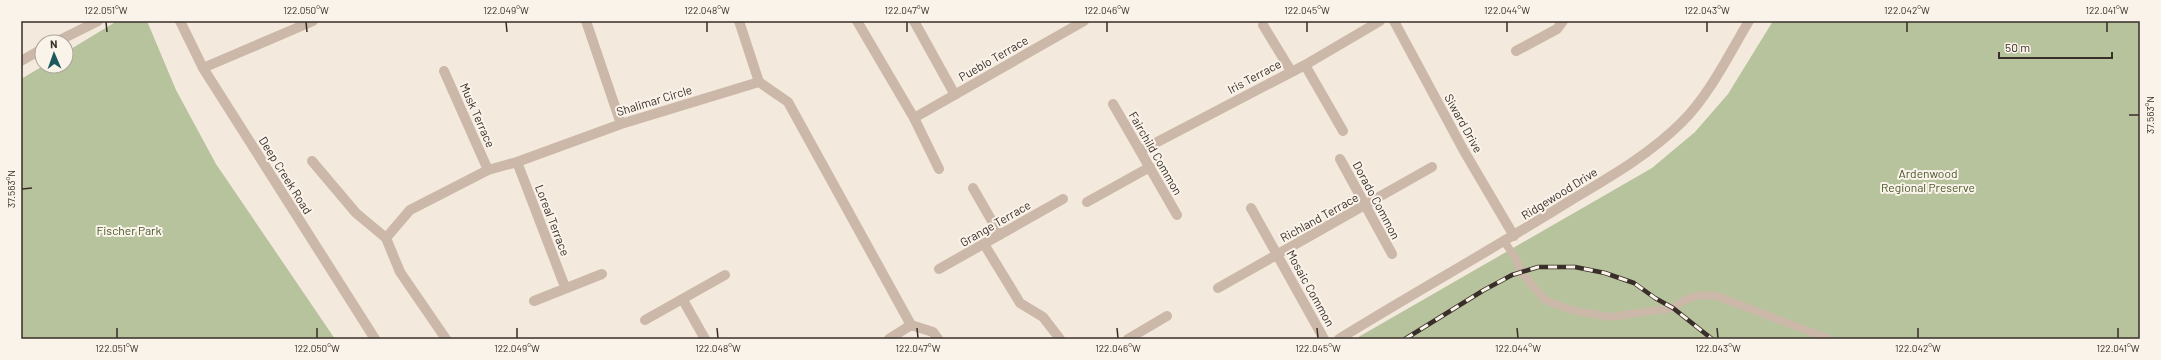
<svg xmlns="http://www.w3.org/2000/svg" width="2161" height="360" font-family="Barlow,sans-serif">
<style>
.green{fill:#b6c39c}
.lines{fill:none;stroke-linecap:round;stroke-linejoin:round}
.service{stroke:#ccb8a8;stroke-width:8}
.minor{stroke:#ccb8a8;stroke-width:10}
.tertiary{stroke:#ccb8a8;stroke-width:10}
.rail-casing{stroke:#392e29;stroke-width:4.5}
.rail{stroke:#faf3ea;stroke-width:3;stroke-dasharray:9;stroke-linecap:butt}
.ticks{fill:none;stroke:#392e29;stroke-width:1.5}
.labels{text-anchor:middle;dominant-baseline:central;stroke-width:4;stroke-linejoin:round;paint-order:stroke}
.street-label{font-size:12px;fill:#392e29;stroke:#faf3ea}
.park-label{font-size:12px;fill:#48582b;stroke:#faf3ea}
.neatline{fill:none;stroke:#392e29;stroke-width:1.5}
.ticks-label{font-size:10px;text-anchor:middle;fill:#392e29}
</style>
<rect width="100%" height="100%" fill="#f3e9dd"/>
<path class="green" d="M117,21H147L176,90L216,164L335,339H21V79L43,66H66V52Z
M1773,21H2140V339H1355L1652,168L1695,132L1728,94Z"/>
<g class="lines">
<path class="service" d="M1504,241L1516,259L1521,272L1545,300L1571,310L1610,317L1673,308L1683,301L1699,295L1717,296L1829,339"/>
<path class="minor" d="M586,21L621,124
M739,21L759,82
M857,21L914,118L939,169
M914,21L955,95
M1394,21L1464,151L1514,236
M1263,25L1291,71
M56,42L98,21
M1516,51L1557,29L1563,21
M21,61L42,49
M1305,65L1343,131
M203,68L313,21
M444,71L488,170
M759,82L788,102L911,325
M1113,104L1177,215
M914,118L1084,21
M1140,151L1305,65L1380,21
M1340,159L1392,254
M312,161L356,213L386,238L400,272L446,339
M517,162L565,287
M973,188L1000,235
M1087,202L1150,167
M1251,208L1324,339
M386,238L410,210L488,170L517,162L621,124L759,82
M984,244L1020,303L1043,317L1060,339
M939,269L1063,199
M1218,288L1432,167
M683,300L705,339
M534,301L602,274
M645,320L725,275
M911,325L933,332L938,339
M889,339L911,325
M1128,339L1167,316
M1339,339C1415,292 1493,249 1568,202C1608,178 1649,155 1682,122C1710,94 1729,54 1749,21"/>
<path class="tertiary" d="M180,21L203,68L375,339"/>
<defs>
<path id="rail" d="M1405,339L1484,290L1512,275L1538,267H1575L1605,273L1634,283L1655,298L1673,308L1712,339"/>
</defs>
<use href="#rail" class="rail-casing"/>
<use href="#rail" class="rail"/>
</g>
<path class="ticks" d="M106,22L107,32M306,22L307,32M506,22L507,32M707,22V32M907,22V32M1107,22V32M1307,22V32M1507,22V32M1707,22V32M1907,22V32M2107,22V32M2129,115H2139M22,189L32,188M117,328V338M317,328V338M517,328V338M717,328L718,338M917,328L918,338M1117,328L1118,338M1317,328L1318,338M1517,328L1518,338M1717,328L1718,338M1918,328V338M2118,328V338"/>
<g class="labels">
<g class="street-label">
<text transform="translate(993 58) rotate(-30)">Pueblo Terrace</text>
<text transform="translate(1254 76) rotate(-28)">Iris Terrace</text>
<text transform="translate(654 100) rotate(-17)">Shalimar Circle</text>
<text transform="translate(478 115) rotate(66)">Musk Terrace</text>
<text transform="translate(1464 123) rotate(61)">Siward Drive</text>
<text transform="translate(1156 153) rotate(60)">Fairchild Common</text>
<text transform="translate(286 175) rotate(58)">Deep Creek Road</text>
<text transform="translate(1559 193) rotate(-32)">Ridgewood Drive</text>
<text transform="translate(1377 200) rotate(62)">Dorado Common</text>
<text transform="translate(1319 217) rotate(-29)">Richland Terrace</text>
<text transform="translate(553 220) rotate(69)">Loreal Terrace</text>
<text transform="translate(995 223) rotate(-30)">Grange Terrace</text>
<text transform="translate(1311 288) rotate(61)">Mosaic Common</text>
</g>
<g class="park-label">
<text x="1928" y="173">Ardenwood<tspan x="1928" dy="14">Regional Preserve</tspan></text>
<text x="129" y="230">Fischer Park</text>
</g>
</g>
<rect width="2161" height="360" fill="none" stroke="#faf3ea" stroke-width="44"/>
<g transform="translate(54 54) rotate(358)"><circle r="19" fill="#faf3ea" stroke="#ada49d"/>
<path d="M0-3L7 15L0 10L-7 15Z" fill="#1c585c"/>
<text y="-6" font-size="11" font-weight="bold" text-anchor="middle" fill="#392e29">N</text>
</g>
<path d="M1999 52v6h113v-6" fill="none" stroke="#392e29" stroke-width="2"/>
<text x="2005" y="52" font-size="12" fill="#392e29" stroke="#faf3ea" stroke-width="3" paint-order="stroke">50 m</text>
<rect x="22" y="22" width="2117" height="316" class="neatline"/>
<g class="ticks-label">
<text x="106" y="14">122.051°W</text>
<text x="306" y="14">122.050°W</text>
<text x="506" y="14">122.049°W</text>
<text x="707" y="14">122.048°W</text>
<text x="907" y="14">122.047°W</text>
<text x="1107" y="14">122.046°W</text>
<text x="1307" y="14">122.045°W</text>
<text x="1507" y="14">122.044°W</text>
<text x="1707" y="14">122.043°W</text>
<text x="1907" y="14">122.042°W</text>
<text x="2107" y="14">122.041°W</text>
<text transform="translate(2150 115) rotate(-90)" y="4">37.563°N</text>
<text transform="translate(11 189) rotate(-90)" y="4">37.563°N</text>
<text x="117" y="352">122.051°W</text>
<text x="317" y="352">122.050°W</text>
<text x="517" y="352">122.049°W</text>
<text x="718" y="352">122.048°W</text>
<text x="918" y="352">122.047°W</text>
<text x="1118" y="352">122.046°W</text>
<text x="1318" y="352">122.045°W</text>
<text x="1518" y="352">122.044°W</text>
<text x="1718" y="352">122.043°W</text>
<text x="1918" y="352">122.042°W</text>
<text x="2118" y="352">122.041°W</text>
</g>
</svg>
